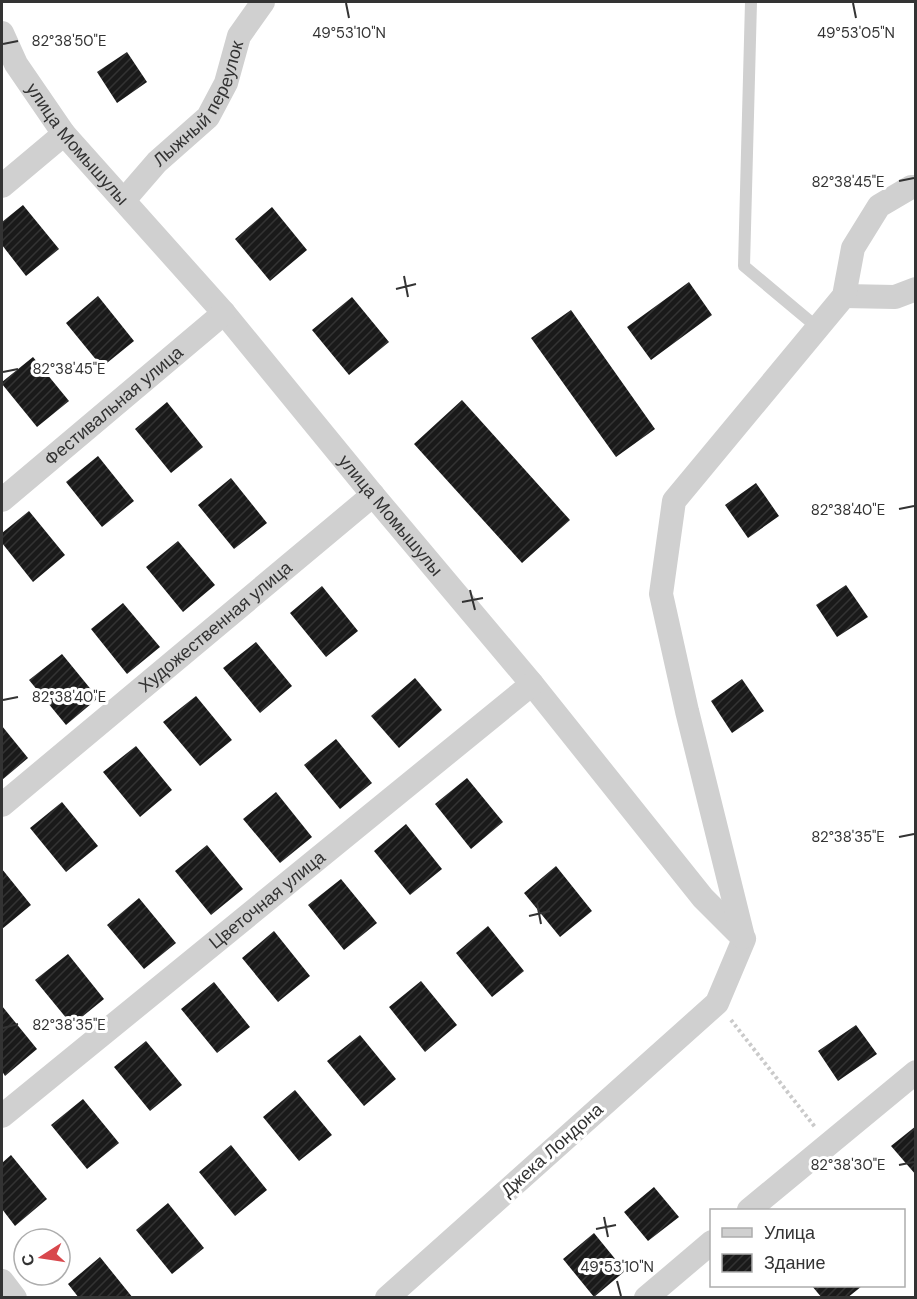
<svg xmlns="http://www.w3.org/2000/svg" width="917" height="1299" font-family="'DM Sans',sans-serif">
<style>
.building{fill:url(#building-hatch)}
.lines{fill:none;stroke-linecap:round;stroke-linejoin:round}
.path{stroke:#cacaca;stroke-width:4;stroke-dasharray:3 3;stroke-linecap:butt}
.service{stroke:#d0d0d0;stroke-width:12}
.minor{stroke:#d0d0d0;stroke-width:24}
.ticks{fill:none;stroke:#333;stroke-width:2}
.labels{text-anchor:middle;dominant-baseline:central;stroke-width:6;stroke-linejoin:round;paint-order:stroke}
.street-label{font-size:18px;fill:#333;stroke:#fff}
.ticks-label{font-size:15px;text-anchor:middle;fill:#333;stroke:#fff;stroke-width:6;stroke-linejoin:round;paint-order:stroke}
</style>
<defs>
<pattern id="building-hatch" width="6" height="6" patternUnits="userSpaceOnUse" patternTransform="scale(1.5)"><rect width="6" height="6" fill="#1a1a1a"/><path d="M-1 1l2-2M0 6l6-6M5 7l2-2" fill="none" stroke="#333"/></pattern>
</defs>
<rect width="100%" height="100%" fill="#fff"/>
<path class="building" d="M127,52L147,82L117,103L97,72Z
M23,205L59,249L26,276L2,245V222Z
M272,207L307,250L270,281L235,239Z
M689,282L712,315L651,360L627,327Z
M98,296L134,341L102,367L66,323Z
M352,297L389,342L349,375L312,330Z
M571,310L655,429L616,457L531,338Z
M33,357L69,401L37,427L2,384V382Z
M462,400L570,520L522,563L414,444Z
M167,402L203,447L171,473L135,429Z
M98,456L134,501L102,527L66,482Z
M231,478L267,523L234,549L198,505Z
M756,483L779,516L748,538L725,505Z
M29,511L65,555L33,582L2,543V533Z
M178,541L215,585L183,612L146,567Z
M846,585L868,617L837,637L816,605Z
M322,586L358,631L326,657L290,613Z
M123,603L160,647L127,674L91,629Z
M256,642L292,686L260,713L223,668Z
M62,654L98,698L66,725L29,680Z
M415,678L442,710L399,748L371,716Z
M742,679L764,711L732,733L711,701Z
M196,696L232,740L200,766L163,722Z
M2,726L28,758L2,780Z
M336,739L372,783L340,809L304,765Z
M136,746L172,790L140,817L103,772Z
M467,778L503,822L471,849L435,804Z
M276,792L312,837L280,863L243,819Z
M62,802L98,846L66,872L30,828Z
M406,824L442,869L410,895L374,851Z
M207,845L243,889L211,915L175,871Z
M556,866L592,911L560,937L524,893Z
M2,869L31,905L2,929Z
M341,879L377,923L344,950L308,905Z
M139,898L176,943L144,969L107,925Z
M488,926L524,971L492,997L456,953Z
M274,931L310,976L278,1002L242,958Z
M68,954L104,999L72,1025L35,980Z
M421,981L457,1025L425,1052L389,1007Z
M214,982L250,1027L217,1053L181,1009Z
M2,1006L37,1049L5,1076L2,1071Z
M856,1025L877,1054L838,1081L818,1051Z
M360,1035L396,1079L364,1106L327,1061Z
M146,1041L182,1085L150,1111L114,1067Z
M295,1090L332,1135L299,1161L263,1117Z
M83,1099L119,1143L87,1169L51,1125Z
M916,1126V1175L891,1146Z
M231,1145L267,1190L235,1216L199,1172Z
M11,1155L47,1199L15,1226L2,1209V1163Z
M654,1187L679,1217L648,1241L624,1212Z
M168,1203L204,1248L172,1274L136,1230Z
M594,1233L625,1271L594,1297L563,1259Z
M100,1257L133,1298H79L68,1284Z
M812,1286H862L847,1298H822Z"/>
<g class="lines">
<path class="path" d="M731,1020L815,1127"/>
<path class="service" d="M751,2L744,266L818,328"/>
<g class="minor">
<path id="s1" d="M2,33L16,64L64,134L224,313L373,495L532,684L703,898L744,939L717,1003L387,1298"/>
<path d="M2,186L64,134"/>
<path id="s2" d="M125,199L157,162L208,117L226,83L239,36L263,2"/>
<path d="M844,296L895,297L916,289"/>
<path id="s3" d="M2,500L224,313"/>
<path id="s4" d="M2,805L373,495"/>
<path d="M743,937L687,711L661,594L674,501L844,296L853,248L879,206L911,187H916"/>
<path id="s5" d="M2,1116L532,684"/>
<path d="M749,1210L916,1072"/>
<path d="M2,1281L15,1298"/>
<path d="M646,1298L712,1242"/>
</g>
</g>
<path class="ticks" d="M346,3L349,18M853,3L856,18M3,44L18,41M899,181L914,178M404,276L408,297M396,289L416,284M3,372L18,369M899,509L914,506M470,590L475,610M462,602L483,598M3,700L18,697M899,837L914,834M537,903L541,924M529,916L550,911M3,1028L18,1024M899,1165L914,1162M604,1217L608,1237M596,1229L616,1225M617,1281L621,1296"/>
<g class="labels">
<g class="street-label">
<text stroke="none"><textPath href="#s2" startOffset="123">Лыжный переулок</textPath></text>
<text stroke="none"><textPath href="#s1" startOffset="135">улица Момышулы</textPath></text>
<text stroke="none"><textPath href="#s3" startOffset="146">Фестивальная улица</textPath></text>
<text stroke="none"><textPath href="#s1" startOffset="621">улица Момышулы</textPath></text>
<text stroke="none"><textPath href="#s4" startOffset="278">Художественная улица</textPath></text>
<text stroke="none"><textPath href="#s5" startOffset="342">Цветочная улица</textPath></text>
<text transform="translate(552 1150) rotate(-42)">Джека Лондона</text>
</g>
</g>
<g class="ticks-label">
<text x="349" y="38">49°53'10"N</text>
<text x="856" y="38">49°53'05"N</text>
<text x="69" y="46">82°38'50"E</text>
<text x="848" y="187">82°38'45"E</text>
<text x="69" y="374">82°38'45"E</text>
<text x="848" y="515">82°38'40"E</text>
<text x="69" y="702">82°38'40"E</text>
<text x="848" y="842">82°38'35"E</text>
<text x="69" y="1030">82°38'35"E</text>
<text x="848" y="1170">82°38'30"E</text>
<text x="617" y="1272">49°53'10"N</text>
</g>
<rect width="917" height="1299" fill="none" stroke="#333333" stroke-width="6"/>
<rect x="710" y="1209" width="195" height="78" fill="#ffffff" stroke="#adadad" stroke-width="1.5"/>
<rect x="722" y="1228" width="30" height="9" fill="#d0d0d0" stroke="#adadad" stroke-width="1.5"/>
<text x="764" y="1239" font-size="18" fill="#333333">Улица</text>
<rect x="722" y="1254" width="30" height="18" fill="url(#building-hatch)" stroke="#adadad" stroke-width="1.5"/>
<text x="764" y="1269" font-size="18" fill="#333333">Здание</text>
<g transform="translate(42 1257) rotate(258)"><circle r="28" fill="#ffffff" stroke="#adadad" stroke-width="1.5"/>
<path d="M0-4.5L10 22L0 15L-10 22Z" fill="#d8474c"/>
<text y="-9" font-size="16" font-weight="bold" text-anchor="middle" fill="#333333">С</text>
</g>
</svg>
